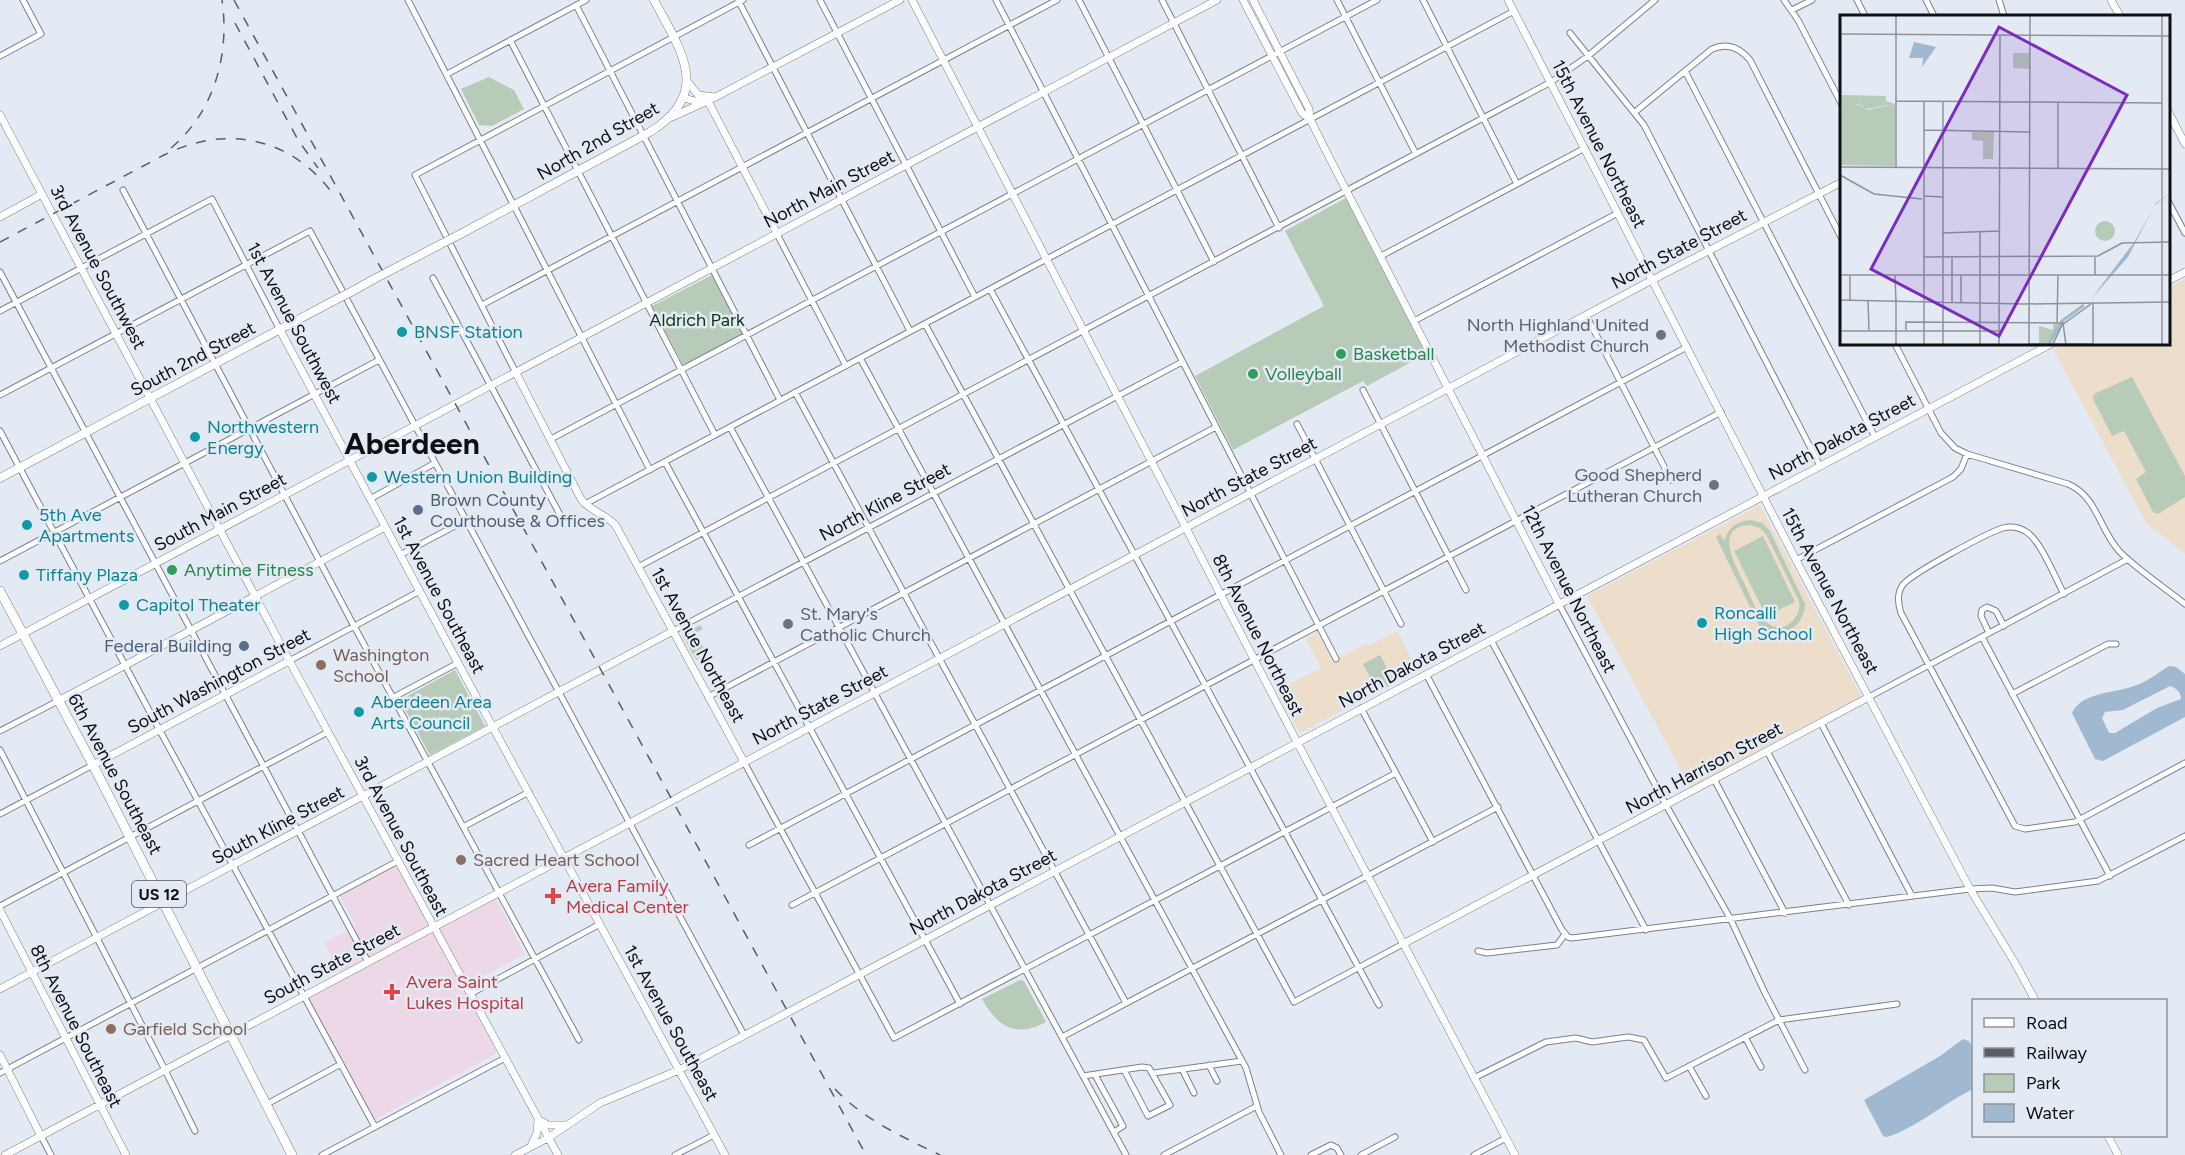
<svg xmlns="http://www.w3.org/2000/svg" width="2185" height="1155" font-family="Figtree,sans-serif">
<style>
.education{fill:#edddcb}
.medical{fill:#edd8e7}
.park{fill:#b7cbb8;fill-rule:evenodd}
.water{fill:#a0b9d0;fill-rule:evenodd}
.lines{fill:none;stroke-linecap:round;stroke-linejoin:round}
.street-casing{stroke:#7b818a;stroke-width:7}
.secondary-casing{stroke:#7b818a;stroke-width:8}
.primary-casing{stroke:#7b818a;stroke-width:9}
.highway-casing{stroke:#7b818a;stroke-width:10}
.street{stroke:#fff;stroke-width:5}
.secondary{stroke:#fff;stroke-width:7}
.primary{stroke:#fff;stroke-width:8}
.highway{stroke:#fff;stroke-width:9}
.rail{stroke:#5b5e64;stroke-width:1.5;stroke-dasharray:10 10;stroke-linecap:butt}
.primary-bridge-casing{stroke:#7b818a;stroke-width:9;stroke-linecap:butt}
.primary-bridge{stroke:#fff;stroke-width:8}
.culture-dot{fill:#0f9aa8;stroke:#e3eaf4;stroke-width:2}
.worship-dot{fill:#6b7280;stroke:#e3eaf4;stroke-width:2}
.leisure-dot{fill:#2e9e5b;stroke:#e3eaf4;stroke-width:2}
.service-dot{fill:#5c6f8a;stroke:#e3eaf4;stroke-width:2}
.education-dot{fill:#8d6e63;stroke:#e3eaf4;stroke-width:2}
.health-dot{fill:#e0444e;stroke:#e3eaf4;stroke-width:2}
.labels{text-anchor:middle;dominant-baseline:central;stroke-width:5;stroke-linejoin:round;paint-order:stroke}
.shield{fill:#e3eaf4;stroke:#4e5156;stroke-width:1.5}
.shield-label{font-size:16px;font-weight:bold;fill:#0e1013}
.street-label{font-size:18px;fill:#0e1013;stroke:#e3eaf4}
.park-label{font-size:18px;fill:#0d3513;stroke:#e3eaf4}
.worship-label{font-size:18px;fill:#5b616d;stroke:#e3eaf4;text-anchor:end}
.culture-label{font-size:18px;fill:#0d838f;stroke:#e3eaf4;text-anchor:start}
.leisure-label{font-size:18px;fill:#27864d;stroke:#e3eaf4;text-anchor:start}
.service-label{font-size:18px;fill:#4e5e75;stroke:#e3eaf4;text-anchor:start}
.education-label{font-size:18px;fill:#785e54;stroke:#e3eaf4;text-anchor:start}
.health-label{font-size:18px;fill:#be3a42;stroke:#e3eaf4;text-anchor:start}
.town-label{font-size:30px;font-weight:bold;fill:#0e1013;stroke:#e3eaf4}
.inset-river{fill:none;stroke:#a0b9d0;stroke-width:3}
.inset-road{fill:none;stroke:#8e939a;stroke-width:1.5}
.view{fill:#7b2cbf;fill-opacity:0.15;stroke:#7b2cbf;stroke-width:3}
.inset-edge{fill:none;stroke:#0e1013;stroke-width:3}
</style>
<rect width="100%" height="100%" fill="#e3eaf4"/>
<path class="education" d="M2185,279V554L2146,523L2053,349L2063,344H2168L2169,288Z
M1760,505L1861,696L1690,787L1587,596Z
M1397,631L1417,670L1300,733L1277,690L1321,668L1306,639L1317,632L1333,661L1367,643L1368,646Z"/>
<path class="medical" d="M397,864L432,927L495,897L525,954L463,987L497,1053L374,1120L308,997L343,978L324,943L356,926L340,896Z"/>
<path class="park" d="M489,77L514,90L524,109L492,126L479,125L461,89Z
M1346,198L1426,354L1367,386L1363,381L1233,450L1195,376L1324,306L1285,231Z
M712,275L743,334L683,365L652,306Z
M2132,377L2185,476V497L2158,514L2153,512L2136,479L2146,472L2124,431L2112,436L2093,399L2094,394Z
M1751,520L1762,523L1770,531L1805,604C1804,625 1788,636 1768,630L1770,636L1765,638L1716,537L1720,534L1724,541C1728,528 1736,521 1751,520ZM1750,525L1760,528L1766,534L1799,601C1802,619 1782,636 1766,622C1757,615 1752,599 1747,589C1739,571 1710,527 1750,525Z
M1763,536L1795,602L1766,616L1734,551Z
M700,625L703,629L696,633L707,654L696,660L682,635Z
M1380,655L1395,683L1378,692L1363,664Z
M455,670L485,726L430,755L400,700Z
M1020,980L1024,981L1046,1022C1017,1038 998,1028 982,999Z"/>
<path class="water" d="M2169,666L2176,667L2185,674V717L2103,761L2095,759L2072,713C2081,693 2113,693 2131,687C2145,683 2157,674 2169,666ZM2170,686C2176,688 2181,692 2181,699L2157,708L2115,733H2109L2102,718L2105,712L2123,710Z
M1963,1039L1969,1041L1973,1049V1089C1944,1103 1918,1127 1887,1137L1883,1136L1864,1100L1940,1056Z"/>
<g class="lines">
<defs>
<path id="street" d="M408,0L650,470
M738,0L910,331
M820,0L975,297
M996,0L1336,659
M1079,0L1214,262
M1162,0L1279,228
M1337,0L1416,154
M1423,0L1517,184
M1784,0L1798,20L1842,105
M1857,0L1865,16
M1926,0L1934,16
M1999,0L2004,16
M576,5L780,400
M1792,10L1812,0
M1570,33L1644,125L1820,466
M510,40L715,435
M0,56L41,34L23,0
M1685,71L1875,437
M447,74L586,0
M1635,112L1712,49C1728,42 1740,48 1750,60L1842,239
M123,190L354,626L579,1040
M2168,201L2185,233
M777,234L846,366
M1381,256L1585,148
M0,272L368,962
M433,278L565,524
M990,289L1379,1005
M482,305L1057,0
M0,311L212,199L280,330
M1586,315L1671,480
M1414,321L1618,213
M925,324L1294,1002L1403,944
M1895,344L1941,433L1955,448L1967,454L2068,484C2098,497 2099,530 2120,552C2139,571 2164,587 2185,604
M860,358L1246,1068L1259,1112L1281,1155
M516,373L415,175L743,0
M1363,390L1466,590
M795,392L1126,1003
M0,395L310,231L744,1035
M1297,424L1401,624
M730,427L1126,1155
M0,431L159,729L375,1127
M551,439L1377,0
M665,462L960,1004
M370,499L435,463
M585,504L1514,11
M400,555L466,520
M1796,560L1953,477L1961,469L1967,454
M0,561L379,360
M638,567L1551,82L1588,56L1655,0
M2064,594C2055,578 2041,540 2025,531C2019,527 2010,526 2003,528C1989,532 1908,575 1902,586C1897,594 1898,604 1901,613L2015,826L2025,829L2075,822L2185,763
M1559,604L1666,805L1730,918L1765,993L1805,1070
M673,631L1182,362
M1989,633L1981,616L1982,610L1987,607L1996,611L2004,626
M1982,637L2110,876
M1491,640L1646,930
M289,661L420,591
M1426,674L1562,930L1568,937L1572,938L1970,889L1992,888L2015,892L2098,881L2185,836
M2012,694L2108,644H2116
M708,697L1216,427
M1869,697L2128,559
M392,698L458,663
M1361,708L1433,842
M1821,723L1912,896
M0,731L58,701
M0,750L165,1070L195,1131
M1767,751L1849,905
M744,762L894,1038L1396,773
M1714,779L1785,913
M0,814L93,765
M463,827L529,792
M749,845L1687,347
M792,905L1721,412
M0,906L328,732
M1478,951L1487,953L1557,945L1565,934
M470,994L600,924
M1062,1037L1498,807
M1745,1037L1761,1067
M1209,1065L1217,1081
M1689,1066L1706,1096
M1182,1069L1194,1093
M0,1073L398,861
M1154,1073L1242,1061
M1095,1075L1123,1126L1114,1132
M1083,1076L1142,1067L1149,1068L1170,1105L1148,1116L1124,1070
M1474,1078L1546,1042L1576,1038L1592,1042L1628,1037L1644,1040L1666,1078L1779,1020L1897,1004
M267,1104L341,1064
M41,1136L51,1155
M322,1155L505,1058
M675,1155L714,1135
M1164,1155L1257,1106
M1311,1155L1331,1145L1337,1148L1341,1155
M1361,1155L1395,1137
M1474,1155L1506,1138"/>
<path id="secondary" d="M912,0L1297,742L1515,1155
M1243,0L1302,113L1310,119L1328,155L1559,604
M1253,0L1309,109L1310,119
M1508,0L1796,560L1970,889L2015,963L2035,1000
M2111,0L2120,16
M687,81L698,95L715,97
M684,98L698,102L708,101L900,0
M708,101L777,234
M2168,111L2185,144
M0,115L290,662L558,1155
M672,117L705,102
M0,217L42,194
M2168,281L2185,272
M280,330L458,663L725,1155
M516,373L581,499C590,512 607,514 616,526L744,762
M0,646L1217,0
M58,701L385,527
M93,765L289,661
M0,910L126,1155
M1403,944L1869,697
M0,989L673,631
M0,1055L41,1136
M541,1121L548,1125H565
M2108,1136L2118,1155
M531,1146L537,1133L538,1120
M5,1155L1652,280L1842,182
M515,1155L548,1138L600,1103L679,1070L2051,344"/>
<path id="primary" d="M455,237L650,132C713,93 681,51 654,0
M401,265L441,244
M351,292L376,278
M0,478L337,299"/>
<path id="highway" d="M0,591L93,765L292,1155"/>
</defs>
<use href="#street" class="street-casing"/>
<use href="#secondary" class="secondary-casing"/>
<use href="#primary" class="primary-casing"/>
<use href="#highway" class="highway-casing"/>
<use href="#street" class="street"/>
<use href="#secondary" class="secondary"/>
<use href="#primary" class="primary"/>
<use href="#highway" class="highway"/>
<path class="rail" d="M234,0C445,385 656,770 866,1155
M235,23L298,140L318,168
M171,148C214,112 230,55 222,0
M0,242L164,155C226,124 291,137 333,194
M835,1089C864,1120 903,1137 940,1155"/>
<defs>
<path id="primary-bridge" d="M441,244L455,237
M376,278L401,265
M337,299L351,292"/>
</defs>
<use href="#primary-bridge" class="primary-bridge-casing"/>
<use href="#primary-bridge" class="primary-bridge"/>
</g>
<g class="culture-dot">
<circle cx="402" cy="332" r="6"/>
<circle cx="195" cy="437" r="6"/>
<circle cx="372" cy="477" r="6"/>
<circle cx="27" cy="525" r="6"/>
<circle cx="24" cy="575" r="6"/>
<circle cx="124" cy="605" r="6"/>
<circle cx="1702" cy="623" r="6"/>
<circle cx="359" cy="712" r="6"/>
</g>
<g class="worship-dot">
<circle cx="1661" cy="335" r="6"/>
<circle cx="1714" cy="485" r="6"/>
<circle cx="788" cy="624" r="6"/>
</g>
<g class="leisure-dot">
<circle cx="1341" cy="354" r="6"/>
<circle cx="1253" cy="374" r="6"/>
<circle cx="172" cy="570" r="6"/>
</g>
<g class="service-dot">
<circle cx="418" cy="510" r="6"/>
<circle cx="244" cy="646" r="6"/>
</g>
<g class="education-dot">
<circle cx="321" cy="665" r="6"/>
<circle cx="461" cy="860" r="6"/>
<circle cx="111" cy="1029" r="6"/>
</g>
<g class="health-dot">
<path d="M550 887h6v6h6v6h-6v6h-6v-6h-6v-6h6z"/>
<path d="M389 983h6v6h6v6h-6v6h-6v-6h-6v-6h6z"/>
</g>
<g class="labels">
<rect class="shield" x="132" y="881" width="54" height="26" rx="4.5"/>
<g class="shield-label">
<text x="159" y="894">US 12</text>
</g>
<g class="street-label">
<text transform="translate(598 141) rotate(-30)">North 2nd Street</text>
<text transform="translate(1599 144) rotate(63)">15th Avenue Northeast</text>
<text transform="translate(829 189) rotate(-28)">North Main Street</text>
<text transform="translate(1679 249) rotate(-28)">North State Street</text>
<text transform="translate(98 267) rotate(62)">3rd Avenue Southwest</text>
<text transform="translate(294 323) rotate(62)">1st Avenue Southwest</text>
<text transform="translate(193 359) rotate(-28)">South 2nd Street</text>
<text transform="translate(1842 437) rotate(-28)">North Dakota Street</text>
<text transform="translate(1249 477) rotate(-28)">North State Street</text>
<text transform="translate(885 502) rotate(-28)">North Kline Street</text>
<text transform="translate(220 512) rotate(-28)">South Main Street</text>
<text transform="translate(1569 589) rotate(63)">12th Avenue Northeast</text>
<text transform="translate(1830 591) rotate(62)">15th Avenue Northeast</text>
<text transform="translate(439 595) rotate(62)">1st Avenue Southeast</text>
<text transform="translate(1258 635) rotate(63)">8th Avenue Northeast</text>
<text transform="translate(698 645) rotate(61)">1st Avenue Northeast</text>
<text transform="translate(1412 665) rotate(-28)">North Dakota Street</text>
<text transform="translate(219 681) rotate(-28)">South Washington Street</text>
<text transform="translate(820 705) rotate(-28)">North State Street</text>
<text transform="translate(1704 768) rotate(-28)">North Harrison Street</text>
<text transform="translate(115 774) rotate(62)">6th Avenue Southeast</text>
<text transform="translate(278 825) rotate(-28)">South Kline Street</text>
<text transform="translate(401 836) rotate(62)">3rd Avenue Southeast</text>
<text transform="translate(983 892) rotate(-28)">North Dakota Street</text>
<text transform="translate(332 964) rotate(-28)">South State Street</text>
<text transform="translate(671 1023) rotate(61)">1st Avenue Southeast</text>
<text transform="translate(76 1026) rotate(63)">8th Avenue Southeast</text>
</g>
<g class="park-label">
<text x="697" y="320">Aldrich Park</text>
</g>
<g class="worship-label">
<text x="1649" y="325">North Highland United<tspan x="1649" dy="21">Methodist Church</tspan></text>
<text x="1702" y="475">Good Shepherd<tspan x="1702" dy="21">Lutheran Church</tspan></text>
<text x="800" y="614" text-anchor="start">St. Mary's<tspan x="800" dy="21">Catholic Church</tspan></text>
</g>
<g class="culture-label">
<text x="414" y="332">BNSF Station</text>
<text x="207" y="427">Northwestern<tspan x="207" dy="21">Energy</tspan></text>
<text x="384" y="477">Western Union Building</text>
<text x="39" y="515">5th Ave<tspan x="39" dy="21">Apartments</tspan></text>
<text x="36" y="575">Tiffany Plaza</text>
<text x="136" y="605">Capitol Theater</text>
<text x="1714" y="613">Roncalli<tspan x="1714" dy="21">High School</tspan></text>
<text x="371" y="702">Aberdeen Area<tspan x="371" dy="21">Arts Council</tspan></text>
</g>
<g class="leisure-label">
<text x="1353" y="354">Basketball</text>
<text x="1265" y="374">Volleyball</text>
<text x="184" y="570">Anytime Fitness</text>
</g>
<g class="service-label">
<text x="430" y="500">Brown County<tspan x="430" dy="21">Courthouse &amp; Offices</tspan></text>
<text x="232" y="646" text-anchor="end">Federal Building</text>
</g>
<g class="education-label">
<text x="333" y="655">Washington<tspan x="333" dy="21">School</tspan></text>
<text x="473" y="860">Sacred Heart School</text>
<text x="123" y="1029">Garfield School</text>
</g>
<g class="health-label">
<text x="566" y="886">Avera Family<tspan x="566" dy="21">Medical Center</tspan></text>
<text x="406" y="982">Avera Saint<tspan x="406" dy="21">Lukes Hospital</tspan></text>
</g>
<g class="town-label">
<text x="412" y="443">Aberdeen</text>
</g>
</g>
<g transform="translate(1840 15)">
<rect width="330" height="330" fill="#e3eaf4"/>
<path d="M19,89L27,95L55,89V151L0,150V98Z" fill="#b7cbb8"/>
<path d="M173,38H189V54L173,53ZM255 216a10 10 0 1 1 20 0a10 10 0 1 1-20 0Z" fill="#b7cbb8"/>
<path d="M0,80L46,81V86L55,89L26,94L19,88L2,99ZM132,117H154L153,144H143V126L132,125ZM213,308L223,309L212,328L199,329V311L213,315Z" fill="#b7cbb8"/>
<path d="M74,27L96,32L82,52L83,43H69ZM330,178L316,188L288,242L251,284L295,226L315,190Z" fill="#a0b9d0"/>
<path class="inset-river" d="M208,330L222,306L244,290"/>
<path class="inset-road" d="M56,0V153M322,0V330M0,19L330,21M56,86L322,88M84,86V153M84,115L189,117M0,152L330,154M84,153V288M218,154V88M0,160L34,179L82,184M84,181L103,182M103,218L159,216M255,241V260M84,242L258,241L282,228L330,227M0,260H330M10,260V285M55,260L56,288M0,285L183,289L330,287M28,285L29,315M112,288V242M121,288V260M217,308L218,260M66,315V307L223,308L226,330M0,316H159M189,329H253M213,329L222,310L251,289M56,330V288M84,330V288M103,330V87M140,330V216M159,330L160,21M189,330L190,0M253,330V287"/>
<path class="view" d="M159,12L287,80L159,321L31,254Z"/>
<rect width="330" height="330" class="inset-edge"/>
</g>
<rect x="1972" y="999" width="195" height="138" fill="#e3eaf4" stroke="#8e939a" stroke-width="1.5"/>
<rect x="1984" y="1018" width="30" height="9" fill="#ffffff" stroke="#8e939a" stroke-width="1.5"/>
<text x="2026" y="1029" font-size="18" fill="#0e1013">Road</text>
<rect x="1984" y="1048" width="30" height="9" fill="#5b5e64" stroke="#8e939a" stroke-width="1.5"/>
<text x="2026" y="1059" font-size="18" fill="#0e1013">Railway</text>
<rect x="1984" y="1074" width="30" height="18" fill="#b7cbb8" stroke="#8e939a" stroke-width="1.5"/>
<text x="2026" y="1089" font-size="18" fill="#0e1013">Park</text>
<rect x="1984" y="1104" width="30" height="18" fill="#a0b9d0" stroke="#8e939a" stroke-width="1.5"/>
<text x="2026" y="1119" font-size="18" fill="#0e1013">Water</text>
</svg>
